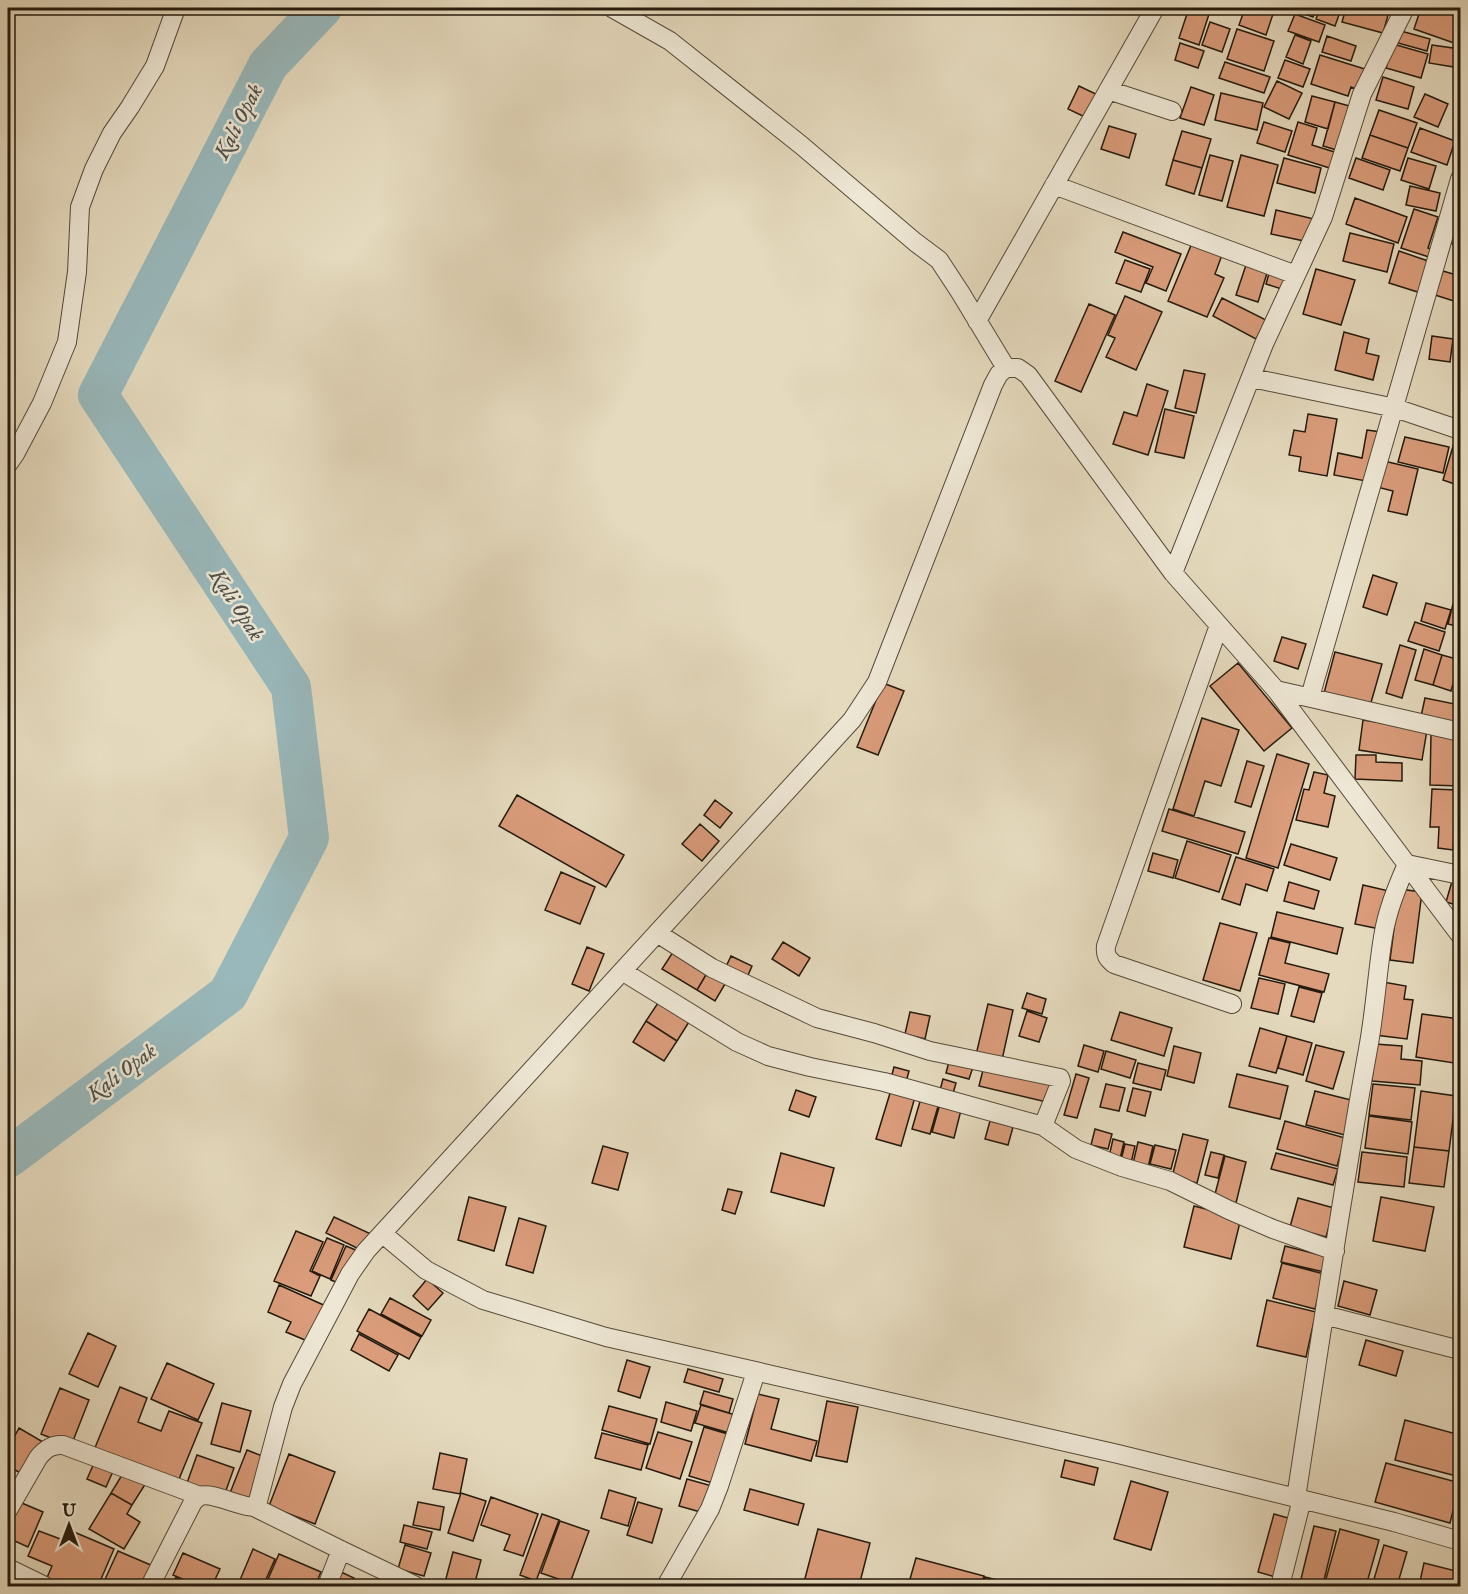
<svg xmlns="http://www.w3.org/2000/svg" width="1468" height="1594" font-family="'IM FELL English',serif">
<style>
.lines{fill:none;stroke-linecap:round;stroke-linejoin:round}
.river{stroke:#99b8bb;stroke-width:40}
.building{fill:#da9c7b;stroke:#251a0d;stroke-width:1.5}
.minor-casing{stroke:#554a39;stroke-width:20}
.minor{stroke:#eee7d5;stroke-width:18}
.labels{text-anchor:middle;dominant-baseline:central;stroke-width:5;stroke-linejoin:round;paint-order:stroke}
.water-label{font-size:22px;font-style:italic;fill:#4e514a;stroke:#eee7d5}
</style>
<rect width="100%" height="100%" fill="#e5dabe"/>
<filter id="stains"><feTurbulence type="fractalNoise" baseFrequency=".00333" numOctaves="4"/><feColorMatrix values="0 0 0 0 .2 0 0 0 0 .09 0 0 0 0 .02 0 0 0 .5 -.17"/></filter>
<radialGradient id="worn" r=".72"><stop offset=".6" stop-color="#630" stop-opacity="0"/><stop offset="1" stop-color="#630" stop-opacity=".3"/></radialGradient>
<g class="lines">
<path class="river" d="M8,1158L228,994L309,838L291,687L98,395L268,65L322,8"/>
</g>
<path class="building" d="M1189,8H1199L1210,11L1199,45L1179,38Z
M1245,8H1264L1274,11L1266,35L1239,25Z
M1297,8H1317L1313,17L1296,11Z
M1320,8H1326L1340,12L1335,26L1316,19Z
M1346,8H1390L1383,33L1342,22Z
M1421,8H1431L1453,15L1456,8L1460,9V26L1454,43L1414,29Z
M1295,14L1325,25L1319,42L1288,31Z
M1210,22L1230,29L1222,52L1202,45Z
M1237,29L1274,41L1264,71L1227,59Z
M1401,31L1430,39L1427,51L1398,43Z
M1295,35L1311,41L1303,64L1286,57Z
M1327,36L1356,46L1351,61L1322,52Z
M1180,43L1204,51L1198,68L1175,60Z
M1393,44L1428,54L1421,78L1386,68Z
M1432,45L1460,49V68L1429,63Z
M1320,55L1368,70L1361,91L1351,87L1348,96L1311,84Z
M1285,60L1310,69L1303,87L1278,78Z
M1225,62L1270,77L1264,93L1219,78Z
M1383,77L1414,87L1408,109L1376,100Z
M1277,81L1302,93L1289,119L1264,107Z
M1079,86L1100,96L1089,119L1068,109Z
M1191,87L1214,95L1204,125L1180,118Z
M1221,93L1263,103L1257,130L1215,120Z
M1425,94L1448,104L1438,127L1414,117Z
M1312,96L1335,102L1328,129L1305,122Z
M1335,102L1353,107L1340,151L1323,146Z
M1379,110L1417,123L1408,148L1370,135Z
M1264,122L1292,131L1285,152L1257,143Z
M1298,122L1317,128L1312,145L1341,154L1336,170L1288,155Z
M1109,126L1136,134L1129,158L1101,149Z
M1420,128L1455,141L1447,165L1411,152Z
M1182,131L1211,139L1202,168L1173,160Z
M1370,135L1408,148L1400,171L1362,158Z
M1210,155L1233,161L1222,201L1199,195Z
M1241,155L1278,165L1264,216L1227,207Z
M1284,158L1321,168L1315,193L1277,183Z
M1356,158L1390,170L1383,190L1349,178Z
M1408,158L1436,166L1429,189L1401,180Z
M1173,160L1202,168L1194,194L1166,185Z
M1410,186L1440,193L1436,211L1406,205Z
M1355,198L1407,217L1398,243L1346,224Z
M1414,209L1438,217L1428,248L1434,250L1432,258L1401,248Z
M1276,210L1314,219L1309,242L1271,234Z
M1457,219L1460,220V246L1450,243Z
M1123,232L1181,254L1166,291L1146,283L1153,267L1115,252Z
M1350,233L1394,244L1387,272L1343,261Z
M1192,243L1222,255L1215,274L1224,278L1207,317L1168,301Z
M1399,251L1434,263L1424,294L1389,283Z
M1125,260L1150,269L1141,292L1116,283Z
M1247,262L1268,270L1258,302L1236,295Z
M1316,269L1355,280L1341,325L1303,314Z
M1270,270L1292,277L1288,291L1266,284Z
M1443,271L1460,276V303L1435,295Z
M1125,296L1162,312L1136,370L1106,357L1115,338L1108,335Z
M1222,298L1266,320L1256,339L1213,316Z
M1089,304L1115,315L1081,392L1055,381Z
M1344,332L1369,339L1366,353L1379,356L1373,380L1335,370Z
M1432,336L1453,339L1450,362L1429,359Z
M1184,370L1205,374L1196,413L1175,408Z
M1147,384L1168,391L1148,455L1113,444L1124,412L1137,416Z
M1165,409L1194,416L1184,458L1155,452Z
M1308,414L1337,419L1327,476L1299,471L1301,457L1289,455L1294,430L1305,432Z
M1367,430L1381,432L1371,482L1334,475L1338,453L1362,458Z
M1405,437L1449,447L1443,473L1398,462Z
M1454,443L1460,445V486L1443,480Z
M1384,461L1418,469L1407,515L1388,511L1393,491L1377,487Z
M1373,575L1397,583L1387,615L1363,607Z
M1426,603L1451,610L1445,629L1421,621Z
M1453,604L1460,605V627L1448,624Z
M1415,622L1445,632L1439,651L1408,641Z
M1282,637L1306,644L1298,669L1274,661Z
M1400,645L1416,650L1402,698L1386,693Z
M1424,649L1442,655L1433,685L1415,680Z
M1335,652L1382,664L1370,706L1324,693Z
M1442,655L1460,660L1451,691L1433,685Z
M1238,663L1292,728L1264,751L1210,686Z
M883,683L904,691L878,755L857,747Z
M1425,698L1460,705V730L1420,721Z
M1202,718L1239,730L1221,786L1205,781L1194,816L1173,809Z
M1363,720L1427,730L1422,760L1359,750Z
M1431,734H1460V786L1430,785Z
M1277,754L1309,764L1278,868L1246,858Z
M1356,755H1376V762L1402,763V781L1355,779Z
M1247,761L1264,766L1251,807L1235,802Z
M1314,772L1328,775L1324,793L1335,796L1328,827L1296,820L1304,789L1309,790Z
M1432,789L1457,790L1453,850L1438,848L1439,827H1430Z
M517,795L624,855L606,887L499,826Z
M715,800L732,813L720,828L704,815Z
M1169,809L1245,832L1238,854L1162,831Z
M1457,814H1460V848H1457Z
M700,824L719,841L702,861L682,844Z
M1187,841L1231,855L1219,892L1175,878Z
M1291,844L1337,858L1330,880L1284,865Z
M1153,853L1178,860L1173,878L1148,871Z
M1236,857L1274,869L1267,891L1246,884L1240,905L1222,899Z
M561,872L595,887L580,924L545,910Z
M1453,878L1460,880V906L1446,902Z
M1289,882L1319,891L1314,909L1284,901Z
M1363,885L1389,891L1380,929L1355,924Z
M1399,889L1422,892L1413,963L1390,960Z
M1277,912L1343,928L1337,954L1271,937Z
M1220,923L1257,933L1240,991L1203,980Z
M1269,938L1290,943L1285,963L1329,974L1324,992L1259,975Z
M783,942L810,958L799,976L772,959Z
M587,947L604,954L589,991L572,984Z
M673,952L707,973L697,990L662,969Z
M731,956L752,966L745,982L724,971Z
M707,973L725,984L715,1001L697,990Z
M1259,978L1285,984L1278,1014L1251,1008Z
M1383,982L1406,986L1404,999L1413,1000L1407,1039L1375,1035Z
M1299,987L1322,993L1314,1022L1291,1016Z
M1027,993L1046,999L1042,1014L1022,1008Z
M658,1003L689,1022L677,1041L646,1021Z
M988,1004L1013,1010L1002,1060L976,1055Z
M1027,1011L1047,1018L1039,1042L1019,1036Z
M910,1012L930,1016L925,1039L905,1034Z
M1120,1012L1172,1028L1164,1056L1111,1040Z
M1422,1014L1460,1019L1454,1063L1416,1057Z
M646,1021L677,1041L664,1061L633,1042Z
M1260,1028L1287,1036L1276,1073L1249,1066Z
M1287,1036L1312,1043L1303,1075L1278,1068Z
M1375,1044L1402,1046L1401,1059L1422,1061L1420,1085L1372,1081Z
M1084,1045L1104,1051L1098,1072L1078,1066Z
M1316,1045L1344,1052L1333,1089L1306,1081Z
M1174,1046L1201,1053L1194,1083L1167,1076Z
M1106,1051L1136,1060L1130,1078L1101,1069Z
M950,1058L974,1064L969,1079L946,1073Z
M1138,1063L1166,1070L1161,1090L1133,1083Z
M984,1066L1056,1083L1051,1103L979,1086Z
M894,1067L909,1071L905,1086L890,1082Z
M1076,1074L1089,1078L1077,1118L1064,1115Z
M1237,1074L1288,1086L1280,1119L1229,1107Z
M943,1079L956,1083L952,1097L939,1094Z
M1106,1084L1125,1088L1119,1111L1100,1107Z
M1373,1084L1415,1088L1411,1120L1369,1115Z
M1133,1088L1151,1092L1145,1116L1127,1111Z
M796,1090L816,1097L809,1117L789,1110Z
M891,1090L915,1097L901,1146L876,1139Z
M1315,1091L1355,1101L1345,1135L1306,1125Z
M1421,1091L1456,1096L1449,1151L1414,1147Z
M921,1098L939,1103L930,1134L912,1129Z
M940,1104L961,1110L954,1138L932,1132Z
M1369,1116L1412,1122L1408,1154L1365,1148Z
M990,1121L1013,1127L1008,1145L985,1139Z
M1285,1121L1345,1138L1337,1166L1277,1149Z
M1095,1129L1112,1134L1108,1149L1091,1145Z
M1183,1134L1208,1140L1197,1183L1172,1177Z
M1113,1139L1124,1142L1119,1163L1108,1161Z
M1138,1142L1153,1146L1147,1172L1132,1168Z
M1125,1144L1135,1146L1130,1167L1120,1164Z
M1155,1145L1176,1150L1171,1169L1150,1164Z
M603,1146L628,1153L618,1190L592,1183Z
M1414,1147L1449,1151L1444,1187L1409,1183Z
M1211,1152L1224,1155L1218,1178L1205,1175Z
M1362,1152L1407,1157L1404,1187L1358,1182Z
M781,1153L834,1168L824,1206L771,1192Z
M1276,1153L1338,1169L1333,1185L1271,1169Z
M1225,1156L1246,1162L1236,1203L1214,1198Z
M728,1189L742,1192L735,1214L722,1210Z
M469,1197L506,1207L494,1251L458,1240Z
M1381,1197L1434,1207L1425,1251L1373,1241Z
M1298,1198L1334,1208L1326,1237L1290,1227Z
M1194,1206L1241,1218L1231,1259L1184,1247Z
M334,1217L371,1234L363,1251L326,1233Z
M519,1218L546,1226L533,1273L506,1265Z
M296,1231L323,1242L310,1271L320,1276L311,1296L274,1281Z
M327,1238L344,1245L330,1279L312,1271Z
M346,1246L358,1251L343,1285L331,1280Z
M1285,1246L1328,1257L1324,1272L1281,1262Z
M1282,1263L1324,1274L1315,1309L1273,1298Z
M427,1279L443,1293L428,1310L413,1296Z
M1344,1281L1377,1290L1370,1315L1338,1306Z
M279,1285L328,1307L312,1343L286,1332L291,1322L268,1312Z
M390,1298L431,1320L422,1336L381,1314Z
M1267,1300L1316,1312L1306,1357L1257,1346Z
M369,1309L421,1337L409,1359L357,1331Z
M88,1333L116,1346L98,1387L69,1374Z
M359,1334L398,1355L389,1371L351,1350Z
M1366,1340L1403,1351L1396,1376L1359,1365Z
M627,1360L650,1367L640,1398L618,1391Z
M167,1363L214,1384L198,1420L151,1399Z
M688,1369L723,1379L719,1392L684,1382Z
M120,1387L147,1398L138,1422L161,1431L169,1411L202,1423L177,1484L94,1450Z
M60,1388L89,1400L71,1446L41,1434Z
M704,1391L733,1399L729,1413L700,1404Z
M758,1394L779,1399L771,1429L817,1441L811,1461L745,1444Z
M827,1401L858,1407L847,1462L816,1456Z
M666,1402L697,1411L691,1431L661,1422Z
M222,1403L251,1411L240,1452L211,1444Z
M701,1405L739,1416L733,1434L695,1423Z
M609,1406L657,1419L650,1444L602,1430Z
M1405,1420L1460,1435V1477L1395,1460Z
M704,1427L731,1435L716,1484L689,1476Z
M19,1428L43,1442L24,1475L8,1466V1439L12,1441Z
M658,1432L692,1442L680,1479L646,1468Z
M602,1433L648,1445L641,1470L595,1458Z
M247,1450L267,1458L251,1501L230,1493Z
M440,1453L467,1459L460,1494L433,1489Z
M289,1454L335,1472L315,1524L269,1506Z
M197,1455L234,1468L224,1496L187,1483Z
M1065,1460L1098,1468L1094,1485L1061,1477Z
M95,1461L114,1469L106,1487L87,1479Z
M1386,1463L1460,1483L1450,1523L1375,1502Z
M125,1470L146,1483L132,1505L111,1493Z
M687,1479L712,1486L704,1513L679,1506Z
M1131,1481L1168,1492L1151,1550L1114,1539Z
M750,1489L804,1504L798,1525L744,1510Z
M609,1490L636,1498L628,1526L601,1518Z
M111,1493L132,1505L127,1514L140,1522L124,1549L89,1529Z
M461,1493L486,1501L473,1541L448,1533Z
M491,1497L538,1514L523,1556L504,1550L510,1535L481,1525Z
M17,1501L43,1512L28,1547L8,1538V1522Z
M418,1502L444,1507L440,1530L413,1525Z
M638,1502L662,1509L652,1543L627,1535Z
M542,1514L559,1520L536,1581L520,1575Z
M1274,1514L1295,1520L1279,1578L1258,1572Z
M560,1521L589,1531L570,1583L541,1573Z
M404,1525L432,1532L427,1549L400,1542Z
M1314,1526L1336,1531L1323,1584L1301,1579Z
M67,1529L114,1549L98,1586H63L46,1580L52,1566L28,1556L39,1531L63,1540Z
M818,1529L870,1543L859,1586H803Z
M1340,1529L1379,1540L1366,1586H1324Z
M405,1545L431,1553L424,1576L398,1569Z
M1384,1545L1407,1552L1397,1586H1372Z
M253,1549L275,1559L263,1586H255L240,1580Z
M118,1551L153,1566L144,1586H102Z
M453,1552L481,1560L474,1586H444Z
M183,1553L220,1569L212,1586H199L173,1575Z
M279,1554L321,1572L315,1586H265Z
M916,1558L984,1576L981,1586H908Z
M1424,1563L1460,1572V1586H1419Z
M341,1572L354,1578L350,1586H335Z
M176,1577L196,1586H172Z
M985,1577L1022,1586H983Z"/>
<g class="lines">
<defs>
<path id="minor" d="M612,8L670,41L801,145L915,242L939,260L960,292L1006,368
M1108,90L1172,111
M1054,185L1296,275
M977,321L1155,8
M1252,378L1395,408L1460,430
M8,464L15,454L42,403L67,342L77,272L80,207L94,169L112,133L130,107L155,66L176,8
M1173,573L1264,344L1323,217L1362,94L1405,8
M1219,625L1106,946C1105,955 1107,958 1114,964L1232,1004
M1276,690L1460,732
M1310,697L1460,179
M657,933L712,968L817,1018L874,1033L930,1051L1060,1078L1061,1081L1043,1126
M622,971L737,1042L768,1056L810,1067L884,1082L1043,1126L1076,1149L1122,1167L1170,1181L1229,1210L1273,1229L1335,1251
M383,1234L426,1270L483,1300L606,1337L1118,1454L1394,1522L1460,1541
M1324,1315L1460,1350
M1296,1498C1319,1348 1341,1198 1368,1049C1375,1012 1377,974 1383,937C1387,911 1397,887 1407,864L1460,875
M254,1507L341,1550L416,1586
M8,1510L38,1458C45,1449 52,1444 63,1445L200,1496
M8,1568L45,1586
M1282,1578L1302,1499
M150,1586L193,1502C195,1500 198,1497 201,1496C212,1492 240,1507 254,1507L258,1501L283,1407L292,1384L350,1274L366,1251L852,720L877,682L993,385L999,374L1006,368H1018L1028,375L1173,573L1276,690L1460,935
M327,1586L341,1550
M666,1586L710,1509L719,1486L756,1372"/>
</defs>
<use href="#minor" class="minor-casing"/>
<use href="#minor" class="minor"/>
</g>
<g class="labels">
<g class="water-label">
<text transform="translate(239 122) rotate(-63)">Kali Opak</text>
<text transform="translate(236 605) rotate(57)">Kali Opak</text>
<text transform="translate(122 1073) rotate(-37)">Kali Opak</text>
</g>
</g>
<rect width="1468" height="1594" fill="none" stroke="#e5dabe" stroke-width="30"/>
<rect x="9" y="9" width="1450" height="1576" fill="none" stroke="#251a0d" stroke-width="3"/>
<rect x="15" y="15" width="1438" height="1564" fill="none" stroke="#251a0d" stroke-width="1.5"/>
<g transform="translate(69 1525)" stroke="#eee7d5" stroke-width="4.5" paint-order="stroke">
<path d="M0-4.5L10 22L0 15L-10 22Z" fill="#251a0d"/>
<text y="-9" font-size="16" font-weight="bold" text-anchor="middle" fill="#251a0d">U</text>
</g>
<rect width="100%" height="100%" filter="url(#stains)"/>
<rect width="100%" height="100%" fill="url(#worn)"/>
</svg>
